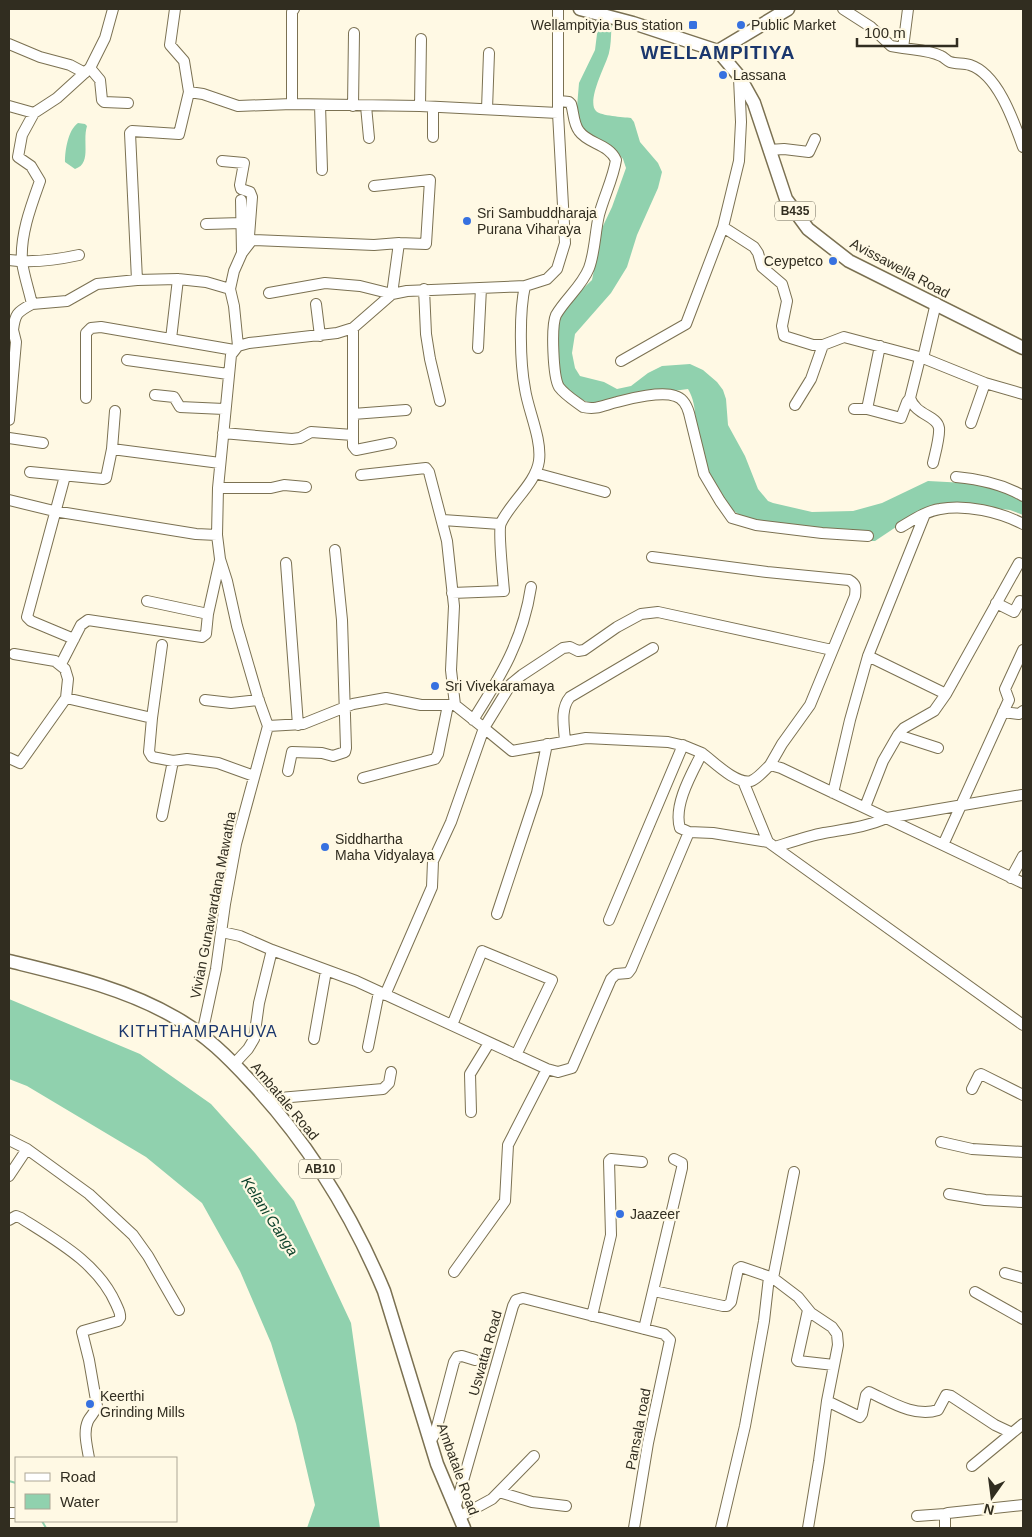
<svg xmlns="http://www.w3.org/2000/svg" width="1032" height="1537" font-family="Arial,sans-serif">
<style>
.water{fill:#90d1ae}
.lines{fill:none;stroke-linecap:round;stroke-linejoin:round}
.stream{stroke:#90d1ae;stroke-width:2}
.minor-casing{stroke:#7b7152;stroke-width:12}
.major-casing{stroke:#7b7152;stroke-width:15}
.minor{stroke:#fff;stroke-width:10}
.major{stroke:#fff;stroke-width:12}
.poi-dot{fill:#3771e0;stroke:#fff9e4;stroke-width:2}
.labels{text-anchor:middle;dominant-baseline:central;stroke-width:4.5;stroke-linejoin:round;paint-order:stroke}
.shield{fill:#fff9e4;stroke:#6f6a5b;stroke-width:1}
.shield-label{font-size:12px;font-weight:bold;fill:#312d20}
.poi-label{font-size:14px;fill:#312d20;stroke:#fff9e4;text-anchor:start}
.street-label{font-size:14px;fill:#312d20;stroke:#fff9e4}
.water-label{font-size:15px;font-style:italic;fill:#0f442d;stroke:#fff9e4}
.quarter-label{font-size:16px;letter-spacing:1px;fill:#1b376d;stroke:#fff9e4}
.district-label{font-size:19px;font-weight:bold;letter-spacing:1px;fill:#1b376d;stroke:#fff9e4}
</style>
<rect width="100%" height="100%" fill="#fff9e4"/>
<path class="water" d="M604,9H613C610,24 613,46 607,59C603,70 587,102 596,111C601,116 623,117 631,118L634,122L640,142L658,163L662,172L658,188L637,235L627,267L611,293L575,334L572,353L575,368L580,376L604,382L617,389L631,386L648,373L662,366L690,364L703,370L717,382L723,390L726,399L728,425L745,456L758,489L768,501L773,503L812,512L853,511L882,503L928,481L966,483L996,487L1023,499V515L1010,510L985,507L937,508L899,525L875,541H864C841,536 817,530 793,526C781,524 767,525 755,522C724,515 709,475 700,449C693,429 699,407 688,389L658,393L596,406L577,397L564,388L558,380L554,345L558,319L569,302L592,280L595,265L594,245L612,207L626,168L623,159L616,150L585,132L576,119L579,83L595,50L597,34Z
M78,123L85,124L87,126C82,142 92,164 75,169L65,162C65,150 68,130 78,123Z
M9,999L140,1054L211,1104L255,1153L294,1201L351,1323L380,1528H307L315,1505L296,1424L271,1343L240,1271L202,1203L146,1157L27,1086L9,1079Z"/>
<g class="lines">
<path class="stream" d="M9,1481L16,1483
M42,1521L46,1528"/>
<defs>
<path id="minor" d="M175,9L170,45L184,61L189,92L203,94L238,106L292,104
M294,9L292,12V104L420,106L558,113
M843,9L871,27L891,46L903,48L908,9
M9,44L40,57L70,65L85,73
M903,48C916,50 929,50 941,56C944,57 947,61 950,62C956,64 964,63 970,65C998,74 1014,122 1023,147
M90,68L100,80L102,100L104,102L128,103
M559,101L569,102L571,104C574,113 573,123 579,131C588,144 609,144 616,160C613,179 604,196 599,215C595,232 595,252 589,268C582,286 566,298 556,315C551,326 553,377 559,387C565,395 575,401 583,407C597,410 604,405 617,402C631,398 662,391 675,396C683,398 687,406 689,413L704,474L720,501L732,518L756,525L822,533L868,536
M320,105L322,170
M9,106L34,113
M353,106L354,33
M366,106L369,138
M420,106L421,39
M487,109L489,53
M433,137V107
M769,150L784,149L809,152L815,139
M222,161L244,163L240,185L241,189L250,192L252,197L249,236L252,240
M241,200L242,253
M206,224L242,223
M723,227L754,247L758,253L762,267L782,284L787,301L782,326L784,336L813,345H823L844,337L923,358L985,383L1023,394
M9,260C32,263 56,260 79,255
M137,280L130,133L132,131L179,134L189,92
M424,289L426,334L430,359L440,401
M269,293L325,283L360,286L392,294L399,243
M32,304L67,301L97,284L137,280L178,279L206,282L230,289
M316,304L320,336
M353,328V446L356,450L391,443
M9,332L13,330C15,314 17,312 32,304C29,290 24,276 22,262C20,235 31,206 40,181L31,166L18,157L22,135L34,113L57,98L90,68L105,38L113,9
M171,339L178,279
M238,346L234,306L230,289L234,271L242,253L252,240L374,245L399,243L426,244L430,180L374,186
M478,348L481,288
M920,358L910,398C916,416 937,415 939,428C940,437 935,454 933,463
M923,358L936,303
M127,360L228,374
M621,361L686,324L723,227L739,161L741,122L739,78
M155,395L174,397L180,407L224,409
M86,398V333L91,328L101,327L234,350
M795,405L811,379L823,345
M854,409H867L901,418L907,402L910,398
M867,409L880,346
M353,414L406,410
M9,420L16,342L13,330
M971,423L985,383
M223,433L292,439L300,438L311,432L353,435
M9,438L43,443
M112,449L220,463
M30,472L103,479L106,478L112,449L115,411
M535,473L605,492
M361,475L426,468L429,472L447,541L454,606L451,670L455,705L484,728L451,822L433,861L432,887L385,995
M65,476L27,617L31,621L74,639
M956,477C979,479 1004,485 1023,496
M218,488H271L284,485L306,487
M9,500L54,511L196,534L217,535
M443,520L500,524
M901,527C913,520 926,511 940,509C966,504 1000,512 1023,524
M652,557L767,572L849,580C856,584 856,587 855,596L810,705L782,744L770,765
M286,563L298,725
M452,593L504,591C503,580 498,529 501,523C510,503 536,483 539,461C542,439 528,410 525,389C520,363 519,312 525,286
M147,601L208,614L220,560
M996,603L1014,612L1020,601
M868,656L946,694
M61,664L81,625L88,620L202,637L206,634L208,614
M66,698L152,718L149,752L152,757L173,761L187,759L218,763L254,776
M205,700L231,703L259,700
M1003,712L1019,714L1023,711
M152,718L162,645
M473,720C501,676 523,640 531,587
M268,726L303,724L353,704L386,698L421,705H455
M898,735L938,748
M565,741C564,726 560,709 570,697L653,648
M702,753L685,746L668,742L586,738L512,751L484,728L511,684L522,675L563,648L570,647L578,651L584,650L617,627L641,614L658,612L832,650
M9,758L20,763L66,698L68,679L65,669L55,661L14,654
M288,771L292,752L322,753L333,756L345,752L346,748L342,620L335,550
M363,778L435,759L438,754L448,705
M743,781L768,842
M833,793L850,720L868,656L925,514
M865,807L883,761L898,735L904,728L934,711L946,694L1019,563
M162,816L173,761
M689,832L713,833L768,842L1023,1025
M943,845L1007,704L1009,700L1005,689L1023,650
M775,847C791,842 808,836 824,833C846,829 866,827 887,818L1022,795
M1011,878L1023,856
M497,914L537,793L547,744
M609,920L683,745
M222,932L240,936L272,950L356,981L547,1069L558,1072L572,1068L611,979L616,974L628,973L631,969L689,832L680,828C673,805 692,773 702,753C713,761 736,785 751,781C757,779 765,770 770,765L781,768L1023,883
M452,1025L482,951L552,980L516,1055
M202,1034L216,969L225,904L236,844L268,726L258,698L237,626L227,581L220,559L217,535L218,488L231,355L238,346L249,343L337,333L353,328L392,294L407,291L525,286L547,279L557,269L565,243L558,113V9
M314,1039L326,971
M368,1047L379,992
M234,1064L248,1049L254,1039L259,1003L272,950
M972,1089L979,1075L981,1074L1023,1095
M268,1099L383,1089L389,1083L391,1072
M471,1112L470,1074L489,1043
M9,1140L27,1149L89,1194L133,1235L148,1256L179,1310
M941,1142L972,1149L1023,1152
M9,1176L27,1149
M949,1194L985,1200L1023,1202
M9,1220L16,1216L21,1218C57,1241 98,1263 116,1304C118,1309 121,1313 120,1318L118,1321L83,1331L82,1332L89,1360L97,1406C95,1413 91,1415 88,1421C83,1432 87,1446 89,1458
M454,1272L505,1201L508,1145L547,1069
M1005,1273L1023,1278
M773,1278L794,1172
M654,1291L723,1306H727L731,1302L738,1269L741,1267L773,1278L798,1297L811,1313L832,1327L837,1334L838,1345L827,1401L819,1461L808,1528
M975,1292L1023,1319
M808,1310L797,1360L798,1361L834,1365
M592,1316L611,1235L609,1161L611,1159L642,1162
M644,1329L682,1168V1163L674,1159
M827,1401L860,1417L862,1414L866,1395L869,1392C889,1401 915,1418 938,1410L946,1395L951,1396L995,1425L1012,1433L1023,1424
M431,1440L435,1434L454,1362L457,1357L462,1356L475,1360
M972,1466L1012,1433
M499,1492L532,1502L566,1506
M455,1509L513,1306L516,1300L523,1298L664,1334L670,1340L648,1443L634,1528
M9,1513H16
M917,1516L945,1514
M459,1517L492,1499L534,1456
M721,1528L745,1426L764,1321L769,1277
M945,1528V1514L948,1513L1023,1505"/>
<path id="major" d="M580,9L633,23L718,51L739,76L754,103L786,199L808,229L849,261L1023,348
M718,51L788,9
M9,961C66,975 125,988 176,1018C206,1035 228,1057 251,1082C309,1144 351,1212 384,1291L437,1464L464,1528"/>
</defs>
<use href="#minor" class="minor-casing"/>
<use href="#major" class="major-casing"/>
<use href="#minor" class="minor"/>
<use href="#major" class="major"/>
</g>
<g class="poi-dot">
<rect x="688" y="20" width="10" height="10" rx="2.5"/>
<circle cx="741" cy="25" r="5"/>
<circle cx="723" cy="75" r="5"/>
<circle cx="467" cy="221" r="5"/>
<circle cx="833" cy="261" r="5"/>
<circle cx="435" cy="686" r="5"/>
<circle cx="325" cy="847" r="5"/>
<circle cx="620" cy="1214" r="5"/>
<circle cx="90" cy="1404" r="5"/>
</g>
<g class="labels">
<g class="shield">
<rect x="775" y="201.5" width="40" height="19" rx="4"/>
<rect x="299" y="1159.5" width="42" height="19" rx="4"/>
</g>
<g class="shield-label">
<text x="795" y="211">B435</text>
<text x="320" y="1169">AB10</text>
</g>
<g class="poi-label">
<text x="683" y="25" text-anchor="end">Wellampityia Bus station</text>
<text x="751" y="25">Public Market</text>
<text x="733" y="75">Lassana</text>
<text x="477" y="213">Sri Sambuddharaja<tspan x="477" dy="16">Purana Viharaya</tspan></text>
<text x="823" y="261" text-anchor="end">Ceypetco</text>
<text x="445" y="686">Sri Vivekaramaya</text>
<text x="335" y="839">Siddhartha<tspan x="335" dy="16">Maha Vidyalaya</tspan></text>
<text x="630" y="1214">Jaazeer</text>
<text x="100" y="1396">Keerthi<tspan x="100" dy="16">Grinding Mills</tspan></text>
</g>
<g class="street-label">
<text transform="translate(900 268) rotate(28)">Avissawella Road</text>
<text transform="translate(213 905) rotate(-79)">Vivian Gunawardana Mawatha</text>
<text transform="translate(285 1101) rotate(50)">Ambatale Road</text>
<text transform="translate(485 1353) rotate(-74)">Uswatta Road</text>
<text transform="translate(638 1429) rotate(-79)">Pansala road</text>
<text transform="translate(458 1469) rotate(70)">Ambatale Road</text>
</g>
<g class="water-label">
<text transform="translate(270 1216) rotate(57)">Kelani Ganga</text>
</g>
<g class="quarter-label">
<text x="198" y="1031">KITHTHAMPAHUVA</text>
</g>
<g class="district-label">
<text x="718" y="52">WELLAMPITIYA</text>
</g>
</g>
<rect width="1032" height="1537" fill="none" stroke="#312d20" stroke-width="20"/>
<rect x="15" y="1457" width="162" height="65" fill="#fff9e4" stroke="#ada796"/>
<rect x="25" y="1473" width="25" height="8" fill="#ffffff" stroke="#ada796"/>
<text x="60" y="1482" font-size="15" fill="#312d20">Road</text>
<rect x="25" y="1494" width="25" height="15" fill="#90d1ae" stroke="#ada796"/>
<text x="60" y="1507" font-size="15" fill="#312d20">Water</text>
<g transform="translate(992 1497) rotate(194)" stroke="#fff9e4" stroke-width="4" paint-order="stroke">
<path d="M0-4L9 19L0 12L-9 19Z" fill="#312d20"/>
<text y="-8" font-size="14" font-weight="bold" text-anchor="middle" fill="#312d20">N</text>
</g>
<path d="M857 38v8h100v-8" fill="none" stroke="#312d20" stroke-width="2.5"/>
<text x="864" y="38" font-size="15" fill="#312d20" stroke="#fff9e4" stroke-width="4" paint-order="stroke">100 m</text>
</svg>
